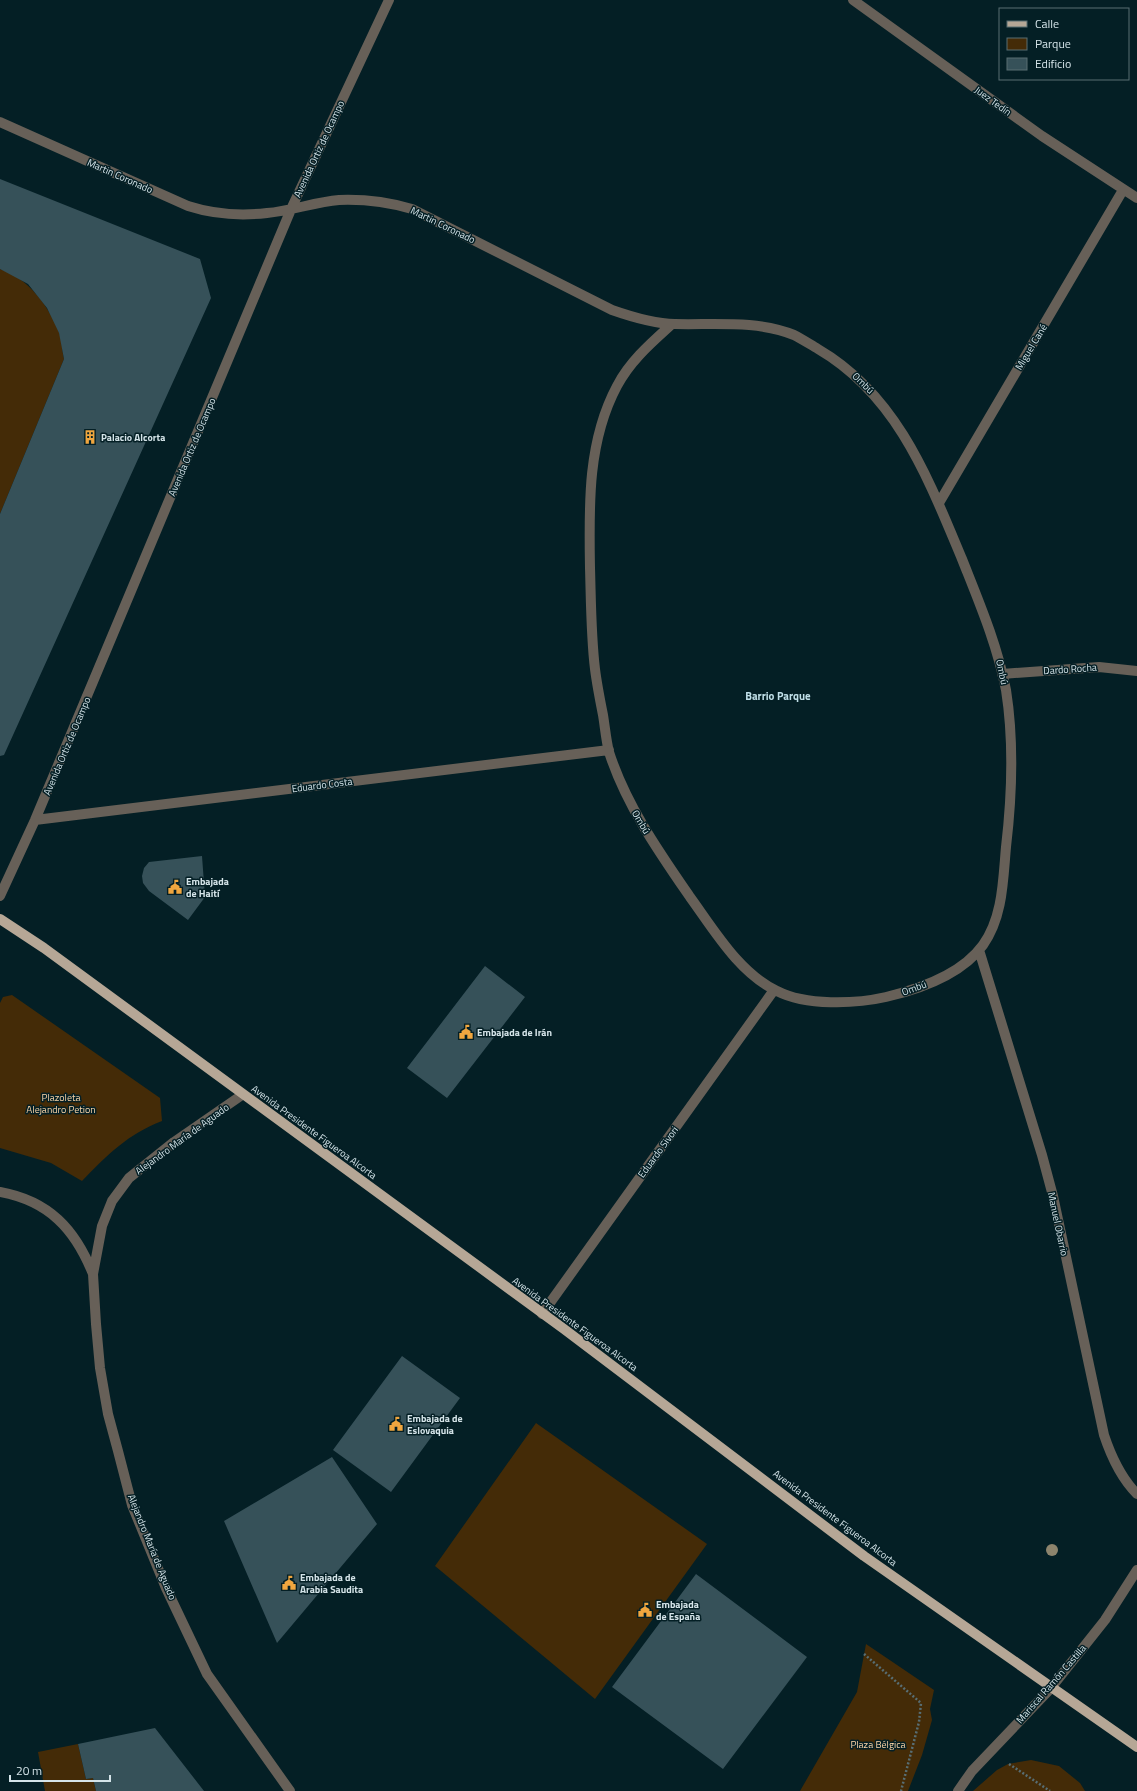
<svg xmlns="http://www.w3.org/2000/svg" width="1137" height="1791" font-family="'Titillium Web',sans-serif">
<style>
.green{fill:#442b07}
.building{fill:#365159}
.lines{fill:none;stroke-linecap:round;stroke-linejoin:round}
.path{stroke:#586e74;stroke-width:2.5;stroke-dasharray:2 2;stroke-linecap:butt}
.minor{stroke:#676058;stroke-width:10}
.primary{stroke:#b6a796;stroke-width:10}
.tree{fill:#8d846d}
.labels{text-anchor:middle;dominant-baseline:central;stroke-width:3;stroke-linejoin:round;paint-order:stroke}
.street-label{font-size:10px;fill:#d5e4e9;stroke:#041f25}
.poi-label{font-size:10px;font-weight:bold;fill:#d5e4e9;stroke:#041f25;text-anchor:start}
.park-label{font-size:10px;fill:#fdd6a8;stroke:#041f25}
.neighbourhood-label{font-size:11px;font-weight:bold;fill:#c0dfe8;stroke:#041f25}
</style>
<rect width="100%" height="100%" fill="#041f25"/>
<path class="green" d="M0,269C29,279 48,305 59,332C62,340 62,351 64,359L0,514Z
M12,995L160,1098L162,1121C128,1134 107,1155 82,1181L51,1163L0,1148V1003L3,997Z
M536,1423L707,1544L595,1699L435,1566Z
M866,1644L934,1690L930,1709L932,1720L922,1755L908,1791H800L857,1692Z
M78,1744L86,1779L93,1778L96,1791H45L38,1752Z
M1031,1760L1059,1766L1080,1783L1085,1791H973L997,1770L1008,1764Z"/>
<path class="building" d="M0,179L200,259L211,298L4,755L0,756V514L64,359L59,333L47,308L28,284L0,269Z
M202,856L205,897L188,920L149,891L143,883L142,876L144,868L149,862Z
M485,966L525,997L447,1098L407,1068Z
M402,1356L460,1398L391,1492L333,1450Z
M332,1457L377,1524L277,1643L224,1521Z
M696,1574L807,1657L723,1769L612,1687Z
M155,1728L204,1791H96L93,1778L86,1779L78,1744Z"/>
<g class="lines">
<path class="path" d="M864,1654L921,1703L919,1722L901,1791
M1009,1764L1050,1791"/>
<path class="minor" d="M853,0L1042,136L1137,198
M0,122L188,206C213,214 241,216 267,213C291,211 315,202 339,200C365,199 388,202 412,209L612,310C632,317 654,324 675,324C714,325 757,320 794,335C802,339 811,345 818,349C897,395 928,478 962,559C979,602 997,644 1006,690C1014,741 1012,796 1006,847C1003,880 1003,917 983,945C962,974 920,989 886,997C855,1004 806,1006 777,991C739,973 714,930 690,897C659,852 626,805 609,752C606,740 605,727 603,715C600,700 597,685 595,669C591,636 591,601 590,568C589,507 587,442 617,386C630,361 651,343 672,324
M939,503L1123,190
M1002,674L1099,667L1137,671
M35,820L609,750
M0,896L35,820L292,207L389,0
M979,950L1042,1155L1053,1196L1104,1435C1111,1456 1121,1478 1137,1494
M242,1095L174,1142L129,1178L112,1201L102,1226L93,1274L96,1324L100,1368L108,1414L118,1451L132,1505L166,1588L207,1674L290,1791
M0,1192C49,1201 75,1229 93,1274
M542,1314L774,990
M958,1791L972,1771L1051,1688L1105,1620L1137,1570"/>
<path class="primary" d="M0,919L44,948L564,1329L864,1556L1137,1747"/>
</g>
<circle class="tree" cx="1052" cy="1550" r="6"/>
<defs>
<symbol id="building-bare" viewBox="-9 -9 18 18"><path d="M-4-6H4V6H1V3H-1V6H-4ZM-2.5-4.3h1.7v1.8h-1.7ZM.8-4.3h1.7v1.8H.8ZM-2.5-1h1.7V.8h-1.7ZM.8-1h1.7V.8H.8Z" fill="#f0a63f" stroke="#041f25" stroke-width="2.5" paint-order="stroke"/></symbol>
<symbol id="civic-bare" viewBox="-9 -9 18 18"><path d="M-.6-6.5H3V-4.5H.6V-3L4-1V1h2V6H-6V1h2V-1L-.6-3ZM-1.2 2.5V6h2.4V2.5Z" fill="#f0a63f" stroke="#041f25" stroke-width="2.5" paint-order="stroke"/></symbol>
</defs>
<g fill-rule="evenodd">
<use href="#building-bare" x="80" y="427" width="20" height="20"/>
<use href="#civic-bare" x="165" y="877" width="20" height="20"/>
<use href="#civic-bare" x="456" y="1022" width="20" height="20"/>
<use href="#civic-bare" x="386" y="1414" width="20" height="20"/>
<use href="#civic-bare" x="279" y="1573" width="20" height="20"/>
<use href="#civic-bare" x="635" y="1600" width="20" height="20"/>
</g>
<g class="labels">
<g class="street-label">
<text transform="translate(993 101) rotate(36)">Juez Tedín</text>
<text transform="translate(319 149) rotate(-65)">Avenida Ortiz de Ocampo</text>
<text transform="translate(120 176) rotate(24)">Martin Coronado</text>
<text transform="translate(443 225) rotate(26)">Martin Coronado</text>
<text transform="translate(1031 347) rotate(-59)">Miguel Cané</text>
<text transform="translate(863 383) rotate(44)">Ombú</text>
<text transform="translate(192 447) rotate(-67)">Avenida Ortiz de Ocampo</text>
<text transform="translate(1070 669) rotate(-4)">Dardo Rocha</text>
<text transform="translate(1002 672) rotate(78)">Ombú</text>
<text transform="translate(67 746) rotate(-67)">Avenida Ortiz de Ocampo</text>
<text transform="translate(322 785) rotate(-7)">Eduardo Costa</text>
<text transform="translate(641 822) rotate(59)">Ombú</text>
<text transform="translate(914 988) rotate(-20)">Ombú</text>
<text transform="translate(314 1132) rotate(36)">Avenida Presidente Figueroa Alcorta</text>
<text transform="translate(182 1139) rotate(-36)">Alejandro María de Aguado</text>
<text transform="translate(658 1152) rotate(-54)">Eduardo Sivori</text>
<text transform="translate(1058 1224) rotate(78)">Manuel Obarrio</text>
<text transform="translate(575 1324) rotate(36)">Avenida Presidente Figueroa Alcorta</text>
<text transform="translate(835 1518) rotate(37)">Avenida Presidente Figueroa Alcorta</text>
<text transform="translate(152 1547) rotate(68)">Alejandro María de Aguado</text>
<text transform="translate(1051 1684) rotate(-49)">Mariscal Ramón Castilla</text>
</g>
<g class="poi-label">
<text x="101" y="437">Palacio Alcorta</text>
<text x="186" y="881">Embajada<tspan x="186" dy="12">de Haití</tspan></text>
<text x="477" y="1032">Embajada de Irán</text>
<text x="407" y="1418">Embajada de<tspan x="407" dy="12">Eslovaquia</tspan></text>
<text x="300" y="1577">Embajada de<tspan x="300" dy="12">Arabia Saudita</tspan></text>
<text x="656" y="1604">Embajada<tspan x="656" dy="12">de España</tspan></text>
</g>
<g class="park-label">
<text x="61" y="1097">Plazoleta<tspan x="61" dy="12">Alejandro Petion</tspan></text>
<text x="878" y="1744">Plaza Bélgica</text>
</g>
<g class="neighbourhood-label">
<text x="778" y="696">Barrio Parque</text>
</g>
</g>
<rect x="999" y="8" width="130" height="72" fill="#041f25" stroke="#586e73"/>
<rect x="1007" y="21" width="20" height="6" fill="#b6a796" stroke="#586e73"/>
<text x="1035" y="28" font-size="12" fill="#d5e4e9">Calle</text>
<rect x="1007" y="38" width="20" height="12" fill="#442b07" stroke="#586e73"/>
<text x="1035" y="48" font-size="12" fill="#d5e4e9">Parque</text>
<rect x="1007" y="58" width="20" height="12" fill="#365159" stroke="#586e73"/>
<text x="1035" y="68" font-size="12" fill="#d5e4e9">Edificio</text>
<path d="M10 1775v6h100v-6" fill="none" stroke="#d5e4e9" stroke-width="2"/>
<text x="16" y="1775" font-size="12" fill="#d5e4e9" stroke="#041f25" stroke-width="3" paint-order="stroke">20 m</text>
</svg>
